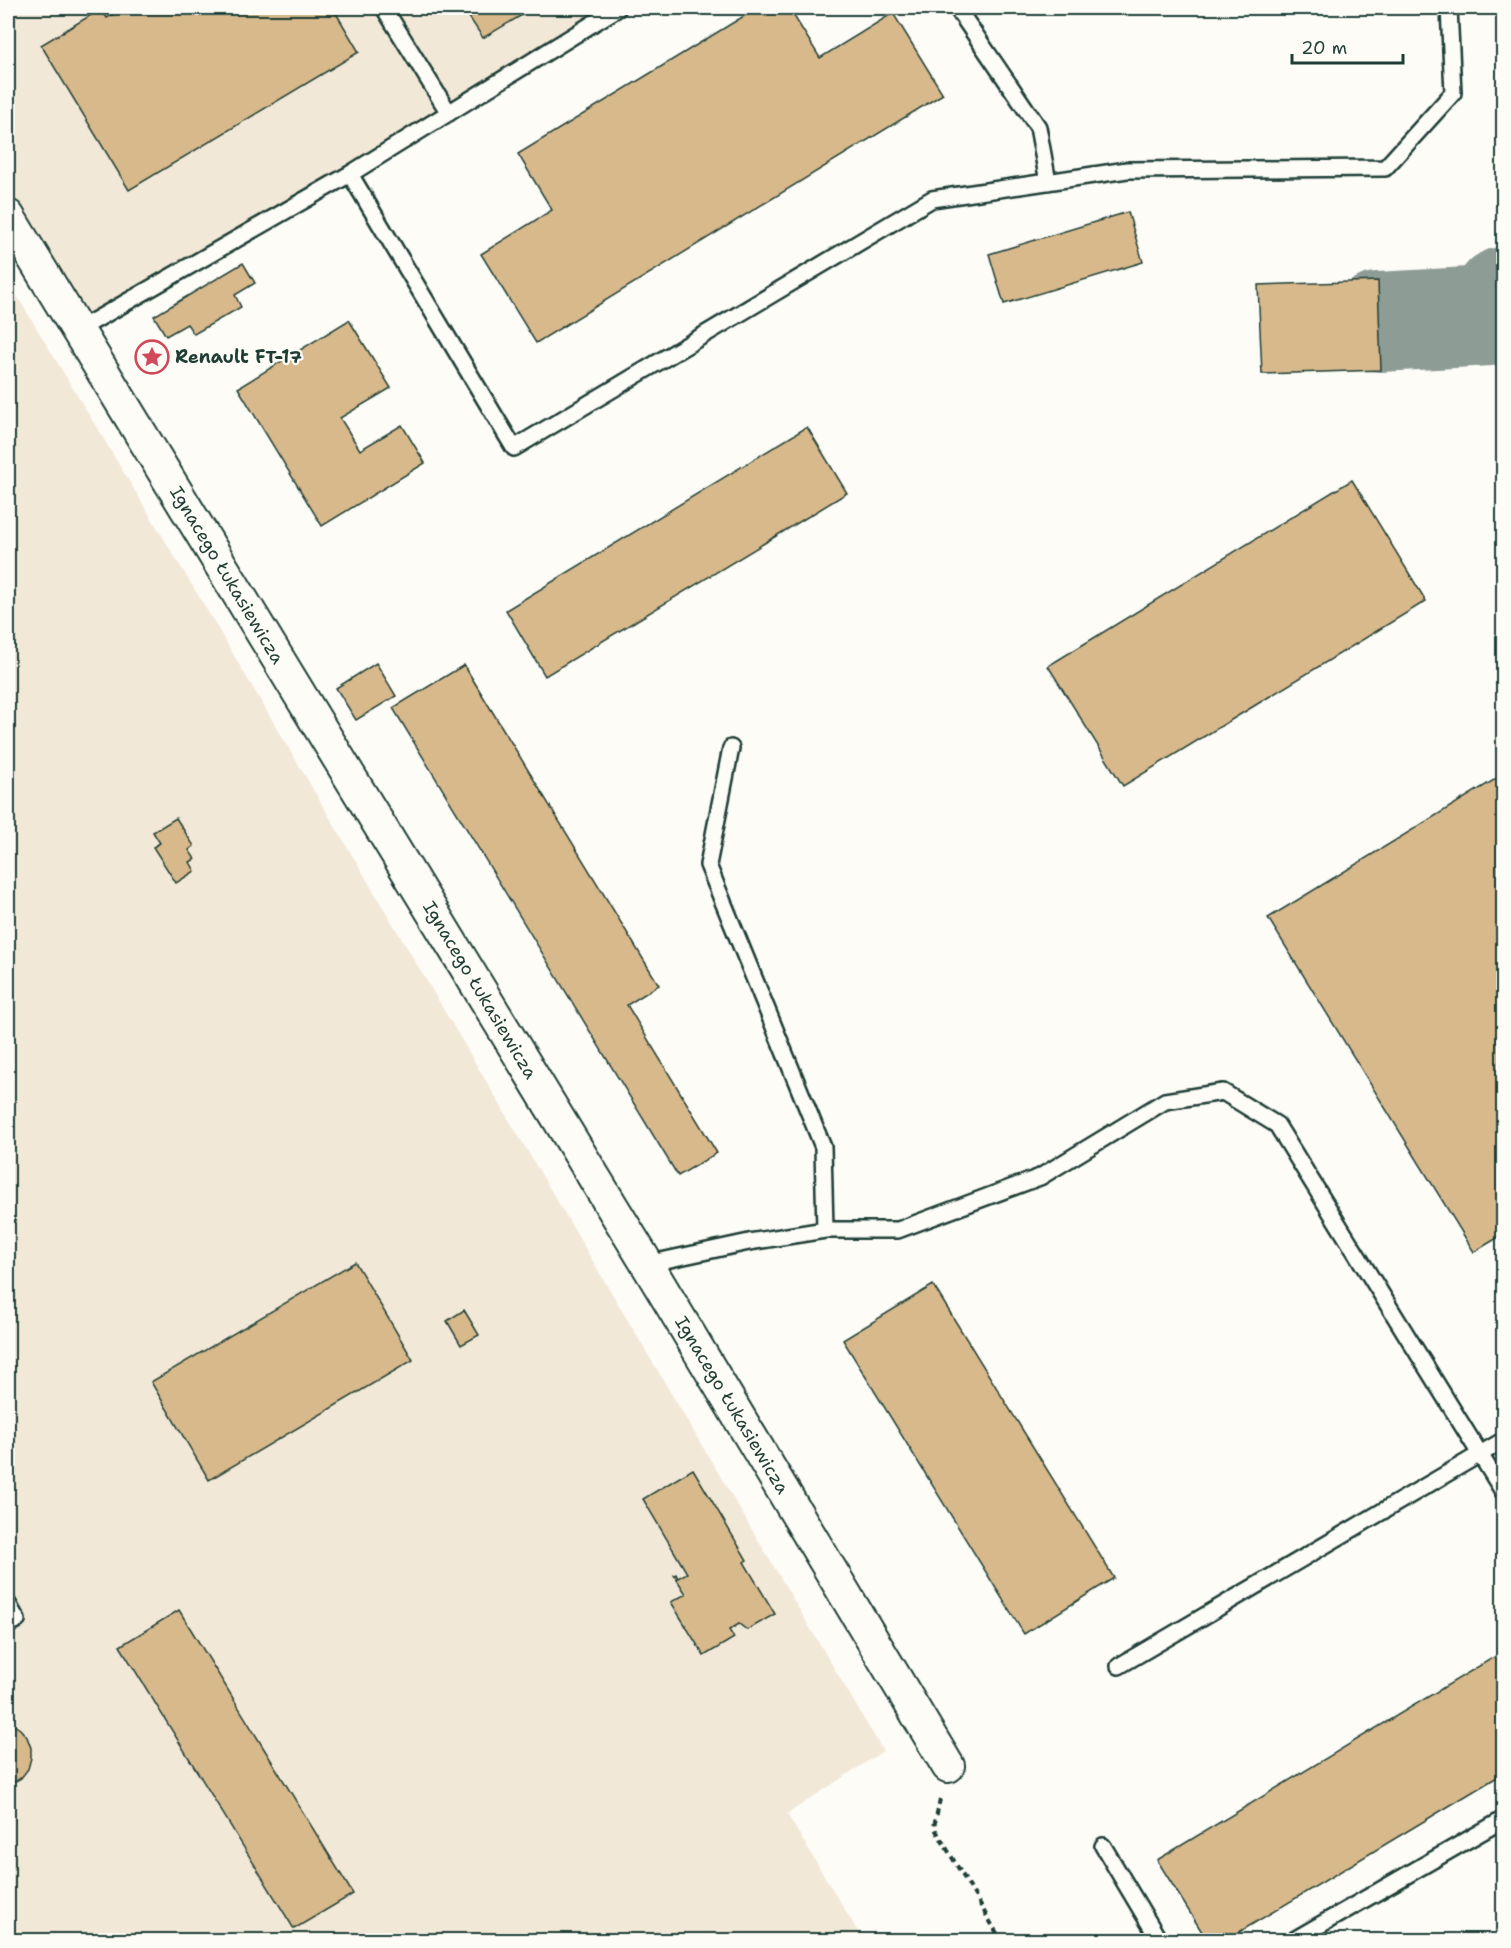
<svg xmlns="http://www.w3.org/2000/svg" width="1511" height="1948" font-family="'Shantell Sans',sans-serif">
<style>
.built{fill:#f2e8d7}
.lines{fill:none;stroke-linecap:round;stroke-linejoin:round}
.taxiway{stroke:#8e9c96;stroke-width:100}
.building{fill:#d8b98c;stroke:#1f3d34;stroke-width:1.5}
.lane-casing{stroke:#1f3d34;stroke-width:20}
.street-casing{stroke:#1f3d34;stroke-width:36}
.path{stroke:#1f3d34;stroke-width:4;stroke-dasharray:6 4.5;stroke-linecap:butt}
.lane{stroke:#fdfcf7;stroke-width:15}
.street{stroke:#fdfcf7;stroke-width:32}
.labels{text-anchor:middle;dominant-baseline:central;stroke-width:4.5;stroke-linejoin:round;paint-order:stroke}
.poi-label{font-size:18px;font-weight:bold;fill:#1f3d34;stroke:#fdfcf7;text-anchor:start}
.street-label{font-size:18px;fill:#1f3d34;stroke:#fdfcf7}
</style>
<rect width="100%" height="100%" fill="#fdfcf7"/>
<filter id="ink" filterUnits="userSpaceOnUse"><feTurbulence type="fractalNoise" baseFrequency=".0167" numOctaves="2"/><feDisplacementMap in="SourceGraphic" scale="12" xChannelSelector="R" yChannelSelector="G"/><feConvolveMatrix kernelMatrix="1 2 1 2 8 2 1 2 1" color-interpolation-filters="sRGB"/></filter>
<g filter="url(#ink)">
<path class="built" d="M8,8H618L78,330L8,216Z
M8,281L198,595L883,1751L787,1814L863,1940H8Z"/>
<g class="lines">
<path class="taxiway" d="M1379,322L1489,316L1504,297"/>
</g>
<path class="building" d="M125,8H333L359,52L129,190L41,45L101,9L107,18Z
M463,8H534L483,38Z
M757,8H789L820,58L893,13L943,94L536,343L481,254L552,210L518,154Z
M1128,212L1143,262L1004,304L989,254Z
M243,263L255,283L235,295L241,307L194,334L187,324L166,336L154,316Z
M1378,281L1381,370L1262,374L1258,285Z
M349,320L391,388L340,418L360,450L402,425L425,463L322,526L238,388Z
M807,427L847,493L545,676L506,610Z
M1352,480L1426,601L1123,786L1048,666Z
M376,663L396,696L356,720L336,688Z
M464,665L659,985L627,1005L717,1153L678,1176L393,708Z
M1502,775L1504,1234L1474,1252L1268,918Z
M176,818L194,846L189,850L195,859L190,862L195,871L176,883L153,847L160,843L153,832Z
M355,1262L413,1360L209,1480L151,1382Z
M933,1285L1114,1578L1024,1634L843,1340Z
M464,1310L479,1335L461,1345L447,1321Z
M693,1469L747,1560L744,1562L775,1614L747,1630L739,1624L729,1630L734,1638L704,1656L671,1602L686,1594L674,1575L676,1574L678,1578L687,1573L643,1499Z
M179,1610L353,1894L294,1929L120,1646Z
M1504,1651V1773L1226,1940H1207L1157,1860Z
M8,1721L20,1729L27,1737L31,1748V1758L28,1769L21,1778L8,1786Z"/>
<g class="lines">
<defs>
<path id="lane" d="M384,8L449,113
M957,8L1038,127L1048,182
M350,174L514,448L932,199L1127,170L1385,168L1453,93L1449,8
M78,330L350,174L618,8
M731,748L708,865L823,1147L825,1230
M647,1264L749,1242L825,1230H898L1040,1177L1165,1101L1223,1092L1277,1125L1504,1493
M8,1604L17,1620L8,1625
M1119,1666L1504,1440
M1103,1846L1159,1940
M1294,1940L1504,1819"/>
<path id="street" d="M8,216L647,1264L948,1766"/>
</defs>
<use href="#lane" class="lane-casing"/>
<use href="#street" class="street-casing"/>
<path class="path" d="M940,1799L934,1827L1001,1940"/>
<use href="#lane" class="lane"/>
<use href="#street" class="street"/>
</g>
</g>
<defs>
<symbol id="sight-ring" viewBox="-11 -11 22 22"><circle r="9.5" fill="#fdfcf7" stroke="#d1495b" stroke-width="1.5"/><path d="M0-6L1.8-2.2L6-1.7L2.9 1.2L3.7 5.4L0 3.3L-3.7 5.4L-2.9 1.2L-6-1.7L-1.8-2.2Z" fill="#d1495b"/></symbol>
</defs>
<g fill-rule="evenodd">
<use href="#sight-ring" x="133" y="338" width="38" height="38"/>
</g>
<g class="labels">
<g class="poi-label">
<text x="175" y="357">Renault FT-17</text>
</g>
<g class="street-label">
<text transform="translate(227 575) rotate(59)">Ignacego Łukasiewicza</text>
<text transform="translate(480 990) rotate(59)">Ignacego Łukasiewicza</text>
<text transform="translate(732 1405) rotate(59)">Ignacego Łukasiewicza</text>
</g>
</g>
<rect width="1511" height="1948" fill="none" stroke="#fdfcf7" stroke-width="30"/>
<rect x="15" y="15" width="1481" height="1918" fill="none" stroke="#1f3d34" stroke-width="2" filter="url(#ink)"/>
<path d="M1292 54v9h111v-9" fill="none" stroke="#1f3d34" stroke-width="3"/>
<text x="1301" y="54" font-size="18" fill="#1f3d34" stroke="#fdfcf7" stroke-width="4.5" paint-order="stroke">20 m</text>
</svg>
